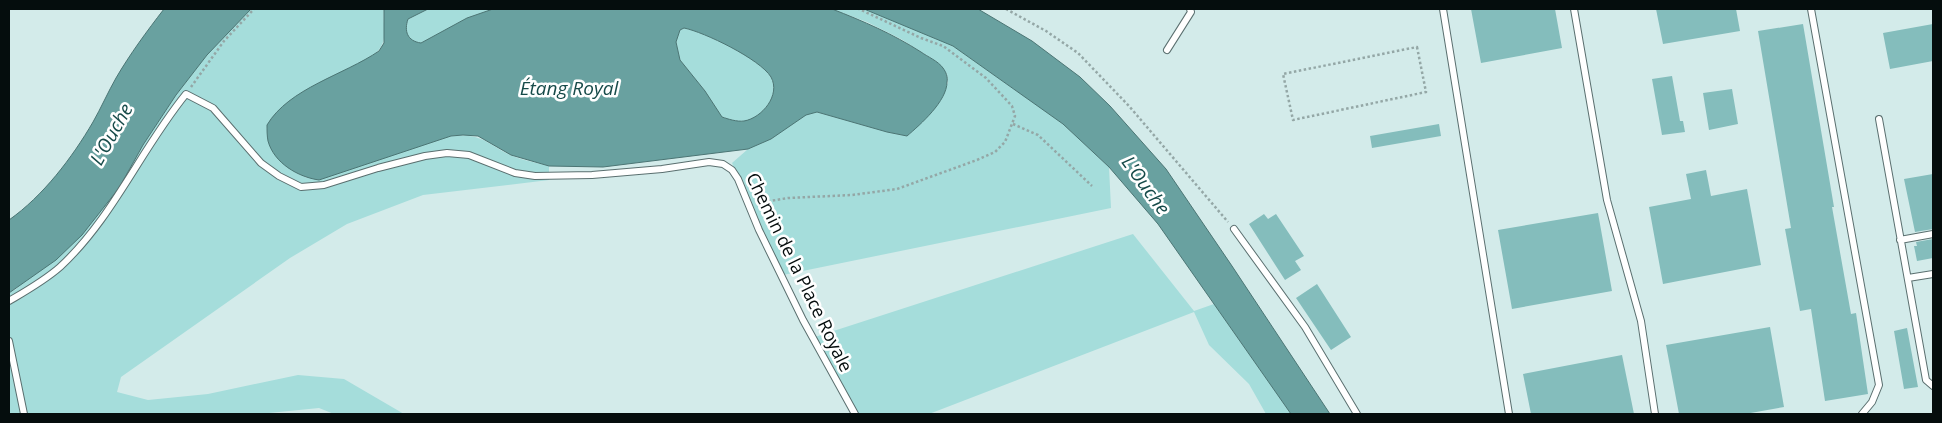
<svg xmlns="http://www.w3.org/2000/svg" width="1942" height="423" font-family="'Open Sans',sans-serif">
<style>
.green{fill:#a5dddb}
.water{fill:#69a1a0;stroke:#4b7574;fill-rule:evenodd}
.building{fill:#84bdbc}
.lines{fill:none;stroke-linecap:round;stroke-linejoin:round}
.service-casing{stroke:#5a6f6f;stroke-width:8}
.path{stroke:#94a7a6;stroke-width:2.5;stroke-dasharray:2.5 2.5;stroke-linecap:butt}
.service{stroke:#fff;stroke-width:6}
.labels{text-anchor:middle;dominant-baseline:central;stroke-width:5;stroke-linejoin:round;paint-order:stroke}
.street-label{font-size:18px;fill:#050d0d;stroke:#fff}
.water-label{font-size:19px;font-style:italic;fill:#164a49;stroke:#fff}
</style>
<rect width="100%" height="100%" fill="#d3ebea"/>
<path class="green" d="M251,9H384C382,30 391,43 371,57L275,155L295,172L307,178L451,136C482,133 486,143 510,155C522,160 537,163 549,166V180L423,195L347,224L290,258L121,377L117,392L148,400L208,394L298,375L344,379L404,414H334L319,408L259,414H9V293L16,289L119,188L143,145L176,95L207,55Z
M428,9H493L467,18L421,43C407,41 404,32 408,19Z
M832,9H864L953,46L1063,124L1109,167L1111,208L783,275L732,163L748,149L771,139L806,114L817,112L887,132L907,136L948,83L947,74L937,62L901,39L867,22Z
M684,28C704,32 760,59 771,77C781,95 762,118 745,121C737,122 729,119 722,117L705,91L680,60L676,42L680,30Z
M1133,234L1194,311L1214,304L1291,414H1266L1249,384L1209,345L1194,312L929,414H857L815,337Z"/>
<path class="water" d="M164,9H251L207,55L176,95L143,145L119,188L82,235L56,260L9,293V220C43,196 72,158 93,122C101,108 108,92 116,78C130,54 147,31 164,9Z
M384,9H428L408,19C404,31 407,41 421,43L467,18L493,9H832C863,21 893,34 921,52C928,57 938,61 943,68C946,72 948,77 947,82C947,101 921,124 907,136L887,132L817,112L806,115L771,139L748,149L603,167L549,166L511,155L478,136L463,135L451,136L319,180C298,177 274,163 268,141C267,136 267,130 267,125C289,88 344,75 379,51L384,43ZM684,28C704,32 760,59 771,77C781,95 762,118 744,121C737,122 728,119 722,117L705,91L680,60L676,42L680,30Z
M864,9H978L1032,41L1080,77L1110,106L1166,169L1232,266L1330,414H1291L1158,224L1109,167L1063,124L953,46Z"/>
<path class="building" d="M1471,9H1555L1562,48L1481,63Z
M1656,9H1736L1740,31L1663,44Z
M1803,24L1834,207H1832L1851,314L1856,313L1868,394L1825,401L1811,309L1800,311L1785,229L1791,228L1758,31Z
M1933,24V61L1890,69L1883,33Z
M1672,76L1680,121H1683L1685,132L1662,135L1652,79Z
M1732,89L1738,124L1709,130L1703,93Z
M1439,124L1441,136L1372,148L1370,136Z
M1706,170L1711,196L1747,189L1761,265L1663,284L1649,207L1691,199L1686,174Z
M1933,174V229L1915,232L1904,179Z
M1598,213L1612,291L1512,309L1498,230Z
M1264,214L1268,219L1276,214L1304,256L1295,261L1301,270L1285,280L1249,224Z
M1933,239V258L1917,261L1914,246H1917L1916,242Z
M1317,284L1351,337L1331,350L1296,298Z
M1770,327L1784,407L1745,414H1679L1666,345Z
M1907,328L1918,387L1904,389L1894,331Z
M1622,355L1634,414H1531L1523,374Z"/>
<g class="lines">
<defs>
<path id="service" d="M1443,9L1509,414
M1574,9L1607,200L1641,321L1655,414
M1811,9L1879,385L1872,402L1862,414
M1167,50L1191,12L1190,9
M1879,119L1926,380L1933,386
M1234,229L1305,327L1357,414
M1900,240L1933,234
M1908,278L1933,274
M9,301C26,291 44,281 60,267C113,218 141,149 186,94L213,108L261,163L279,176L301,187L324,185L378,168L425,156L447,153L469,155L515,173L535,176L592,175L662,169L709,162L723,164L732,170L738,179L759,230L803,320L855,414
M9,341L24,414"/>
</defs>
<use href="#service" class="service-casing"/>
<path class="path" d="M1006,9L1046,31L1078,53L1129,106L1228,222
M1417,47L1426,92L1293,120L1283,74Z
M191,87L224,41L254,9
M1013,124L1038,135L1092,186
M758,203L788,198L852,195L897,189L977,160L995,152L1005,142L1015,116L1012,106L986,78L943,46L921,38L859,9"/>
<use href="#service" class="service"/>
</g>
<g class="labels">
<g class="street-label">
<text transform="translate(800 272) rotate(64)">Chemin de la Place Royale</text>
</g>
<g class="water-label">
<text x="569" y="88">Étang Royal</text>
<text transform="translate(111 134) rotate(-61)">L'Ouche</text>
<text transform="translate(1146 185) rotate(54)">L'Ouche</text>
</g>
</g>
<rect width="1942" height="423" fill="none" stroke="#050d0d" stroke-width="20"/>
</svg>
